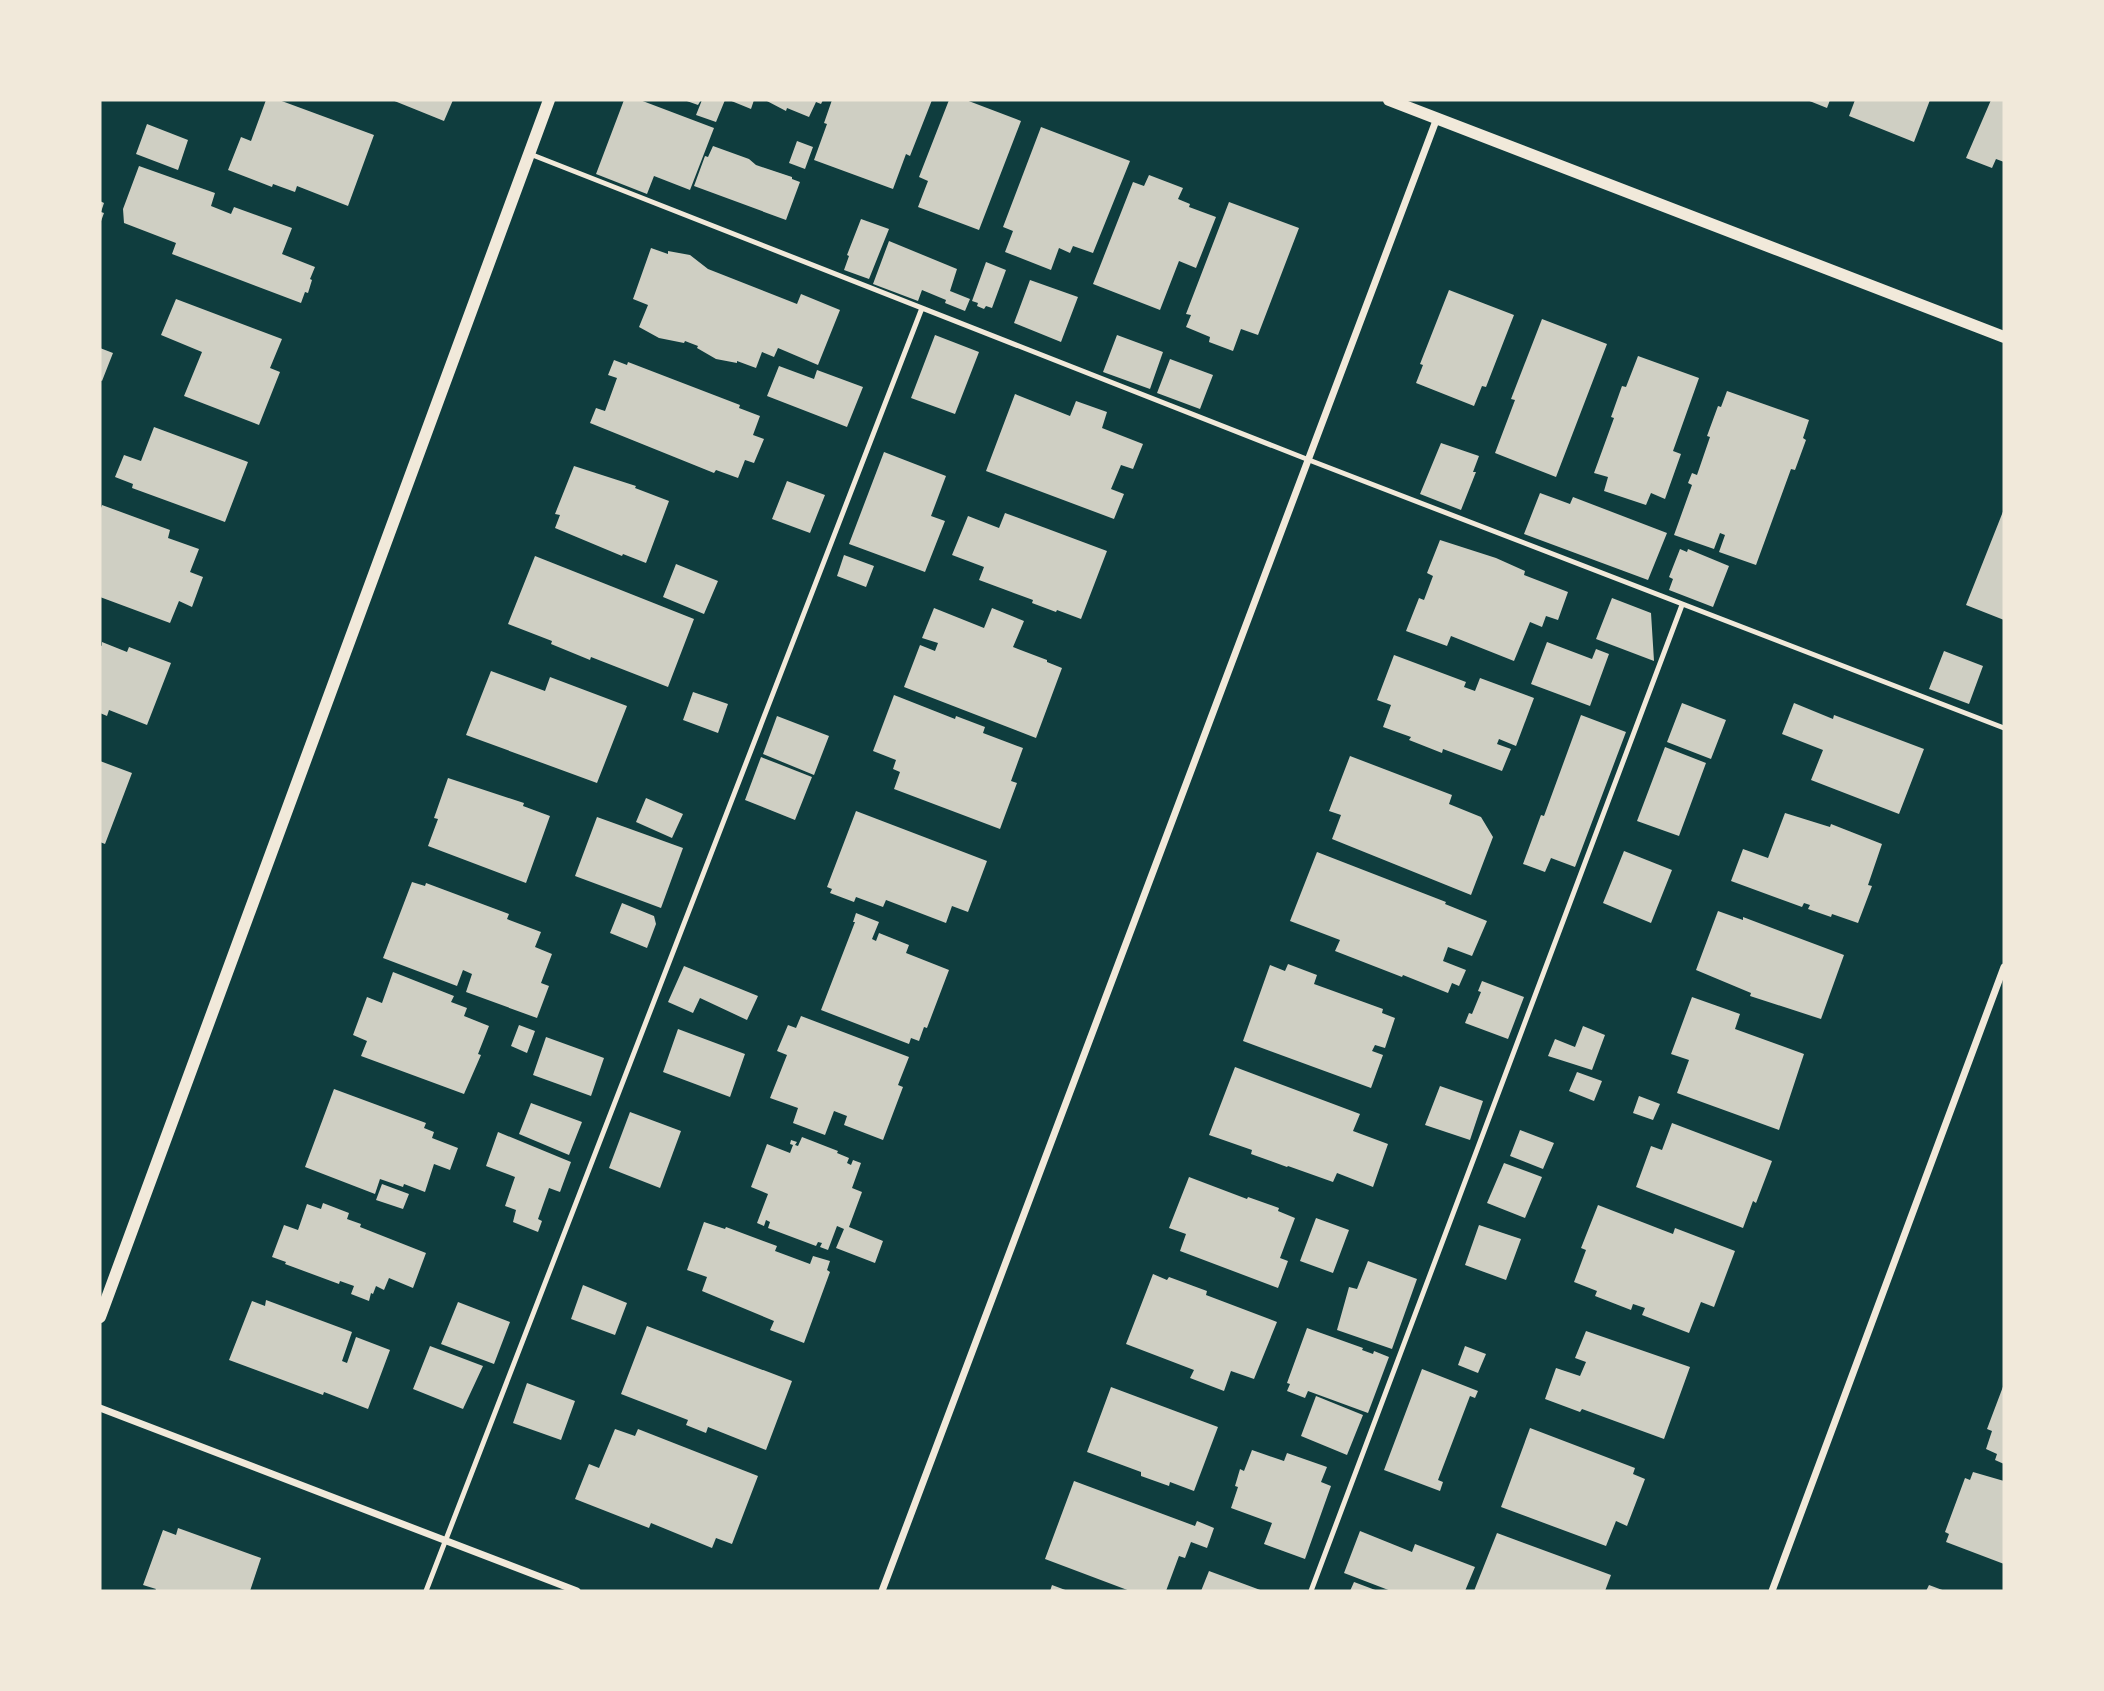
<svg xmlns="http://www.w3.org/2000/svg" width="2104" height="1691" font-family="'PT Serif',serif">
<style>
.building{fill:#cfcfc3}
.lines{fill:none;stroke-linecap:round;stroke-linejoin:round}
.service{stroke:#f1e9da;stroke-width:5}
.minor{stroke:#f1e9da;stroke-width:7}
.tertiary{stroke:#f1e9da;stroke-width:12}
</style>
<rect width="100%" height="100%" fill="#0f3d3e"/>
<path class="building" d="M266,100H279L374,135L348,206L297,186L295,192L273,184L272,187L228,170L241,137L251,141Z
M392,100H453L444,121Z
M624,100H640L714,128L690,190L654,176L647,194L596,174Z
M684,100H701L698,105Z
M702,100H725L716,122L696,115Z
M729,100H754L751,109Z
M765,100H823L821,104L816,102L809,117L787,108L786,111Z
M832,100H932L910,156L906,154L893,189L814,160L827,124L824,123Z
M949,100H966L1021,121L979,230L918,207L928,181L919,177Z
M1807,100H1830L1827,108Z
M1855,100H1930L1914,142L1849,116Z
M1991,100H2004V162L1996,159L1992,168L1966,158Z
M147,124L188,140L178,170L136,154Z
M1041,127L1130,161L1093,253L1073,246L1070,253L1059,248L1051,270L1005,252L1013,231L1003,227Z
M797,141L813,147L805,169L789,163Z
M713,146L749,159L756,165L792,177V179L800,182L786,220L694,186L705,156L708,157Z
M139,166L215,193L211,206L231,214L234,207L292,228L282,254L315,267L310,279L312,280L308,293L305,292L301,303L172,254L176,243L124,223L123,209Z
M1149,175L1183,188L1178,199L1190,204L1189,207L1216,217L1196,268L1179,261L1160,310L1093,284L1133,182L1144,186Z
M100,201L104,203L101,212L104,213L100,224Z
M1229,202L1299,228L1258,335L1241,329L1233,351L1209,342L1210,337L1186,327L1191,315L1186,314Z
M861,219L889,229L869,279L844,270L849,256L847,255Z
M889,241L957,269L950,291L970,299L965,311L945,303L946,300L922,290L918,301L873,284Z
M651,248L668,254V251L690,255L708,269L797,304L801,294L840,310L818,365L778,348L774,357L762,352L756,368L737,361V363L716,359L697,348L698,346L685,341L684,343L659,338L639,327L648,305L633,299Z
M986,262L1006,270L992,308L986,306L984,309L977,306L978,303L972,301Z
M1030,280L1078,297L1061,342L1014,323Z
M1449,290L1514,315L1486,387L1482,386L1474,406L1416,383L1423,365L1420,364Z
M176,299L282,339L270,368L280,372L259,425L184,396L202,352L161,335Z
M1542,319L1607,344L1556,477L1495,453L1515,400L1511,399Z
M935,335L979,352L955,414L911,398Z
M1117,335L1163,352L1150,389L1103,372Z
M100,348L113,353L102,381L100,380Z
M1638,356L1699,378L1673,451L1681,454L1665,499L1651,493L1646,505L1604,491L1608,477L1594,473L1614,418L1611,417L1622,386L1626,387Z
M1170,359L1213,375L1200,409L1157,393Z
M614,360L627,365L628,362L740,405L739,408L760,416L753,435L764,439L754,463L745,460L738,478L716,470L714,473L590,423L596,408L605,411L617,378L608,375Z
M779,366L814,379L817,370L863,387L847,427L767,396Z
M1727,391L1809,420L1803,438L1806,440L1795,470L1791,469L1756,565L1719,552L1725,535L1720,533L1714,549L1674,535L1692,485L1688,483L1692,473L1697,475L1710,437L1707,436L1718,406L1721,407Z
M1015,394L1070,416L1076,401L1107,412L1102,428L1143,444L1133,469L1121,465L1111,489L1124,494L1114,519L986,471Z
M154,427L248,462L225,522L132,488L133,484L115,477L124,455L141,461Z
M1441,443L1479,456L1473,472H1476L1461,510L1420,494Z
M884,452L946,476L931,516L945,521L925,572L849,544Z
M574,466L636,486L635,488L669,501L646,563L623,554L622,556L555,528L560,515L555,514Z
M787,481L825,495L810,533L772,519Z
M1540,493L1570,504L1573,497L1667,533L1648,580L1524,534Z
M102,505L170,530L168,538L199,549L190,572L203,577L192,607L179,601L170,623L100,597V511Z
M2004,509V620L1966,605Z
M1005,513L1107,551L1081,619L1057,610L1056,612L1032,603L1033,600L979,580L984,567L952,555L968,516L999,528Z
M1440,540L1496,558L1525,571L1524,575L1568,592L1558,620L1546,616L1542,627L1530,622L1514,661L1451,636L1447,646L1406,631L1419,598L1424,600L1433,576L1427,573Z
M1680,549L1687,552L1688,549L1729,566L1713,607L1669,590L1673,579L1669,577Z
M844,555L874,566L866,587L837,576Z
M535,556L694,619L668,687L591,657L590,660L551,644L552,641L508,624Z
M676,564L718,581L704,614L663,597Z
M1612,598L1651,613L1654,661L1596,639Z
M934,608L984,628L992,608L1024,621L1013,647L1047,660V662L1062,668L1036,738L904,687L920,645L935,651L938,643L922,638Z
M102,642L127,652L129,647L171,663L147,725L109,710L107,716L100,713V645L102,646Z
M1547,642L1592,659L1596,649L1609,654L1590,706L1531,684Z
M1944,651L1983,666L1969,704L1929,689Z
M1394,655L1466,682L1464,687L1475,691L1480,678L1534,698L1516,746L1499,739L1497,744L1511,749L1502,771L1443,749L1442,753L1409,740L1411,737L1383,727L1391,705L1377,700Z
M491,671L545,691L550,677L627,706L597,783L466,735Z
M693,692L728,704L718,733L683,720Z
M894,695L955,719L956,716L985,727L983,733L1023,748L1011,781L1017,783L1000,829L894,789L900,772L893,769L896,760L873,751Z
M1682,703L1726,720L1711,759L1667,742Z
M1794,703L1833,719L1834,715L1924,749L1899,814L1811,780L1823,750L1782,734Z
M1581,715L1626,732L1575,867L1551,858L1545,872L1523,864L1541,815L1544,816Z
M777,716L829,736L814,775L763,754Z
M1665,747L1706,763L1679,836L1637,821Z
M1350,756L1452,795L1449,804L1481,817L1493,837L1471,895L1332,839L1341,815L1329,811Z
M761,757L812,777L795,820L745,800Z
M100,761L132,773L105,844L100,842Z
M448,778L524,803L523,806L550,816L526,883L428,846L438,819L434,818Z
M646,798L683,814L672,838L636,822Z
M856,811L987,861L968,912L952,906L946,923L886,900L883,907L856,897L854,902L830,893L832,889L827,887Z
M1785,813L1830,827L1831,824L1882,844L1868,885L1872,886L1858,923L1832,914L1831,917L1808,909L1810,905L1804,903L1802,907L1731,881L1743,849L1768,858Z
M597,817L683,848L661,908L575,876Z
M1624,851L1672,870L1651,923L1603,903Z
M1317,852L1446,902L1445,904L1487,921L1472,956L1448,947L1443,961L1466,970L1459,986L1452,983L1448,993L1403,975L1402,977L1335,951L1340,940L1290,921Z
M412,882L425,886L426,883L509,914L507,919L541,932L535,947L552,954L541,983L549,986L537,1018L466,992L472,974L463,970L457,986L383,958Z
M622,903L654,916L656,924L647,948L610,933Z
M1718,911L1743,920V917L1844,955L1821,1019L1750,996L1751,993L1696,970Z
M856,913L879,922L872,939L876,941L879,933L909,945L906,953L949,970L927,1028L924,1027L919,1041L911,1038L909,1044L821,1010L855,922H853Z
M1288,964L1317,975L1314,984L1383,1009L1382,1013L1395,1018L1385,1048L1375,1045L1372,1051L1383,1055L1371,1088L1243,1041L1270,965L1285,971Z
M684,966L758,996L747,1020L700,998L693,1013L668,1002Z
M393,972L454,996L451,1002L467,1008L464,1016L489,1026L478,1054L481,1055L464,1094L361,1056L367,1041L353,1035L367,997L382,1003Z
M1482,981L1524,997L1508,1039L1465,1023L1469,1013L1472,1014L1481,992L1478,991Z
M1692,997L1740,1014L1735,1029L1804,1054L1779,1130L1677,1093L1689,1060L1671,1054Z
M801,1016L909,1057L898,1085L903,1087L883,1140L844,1125L847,1116L834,1111L825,1135L793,1123L798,1108L770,1098L787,1055L777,1051L788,1025L796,1028Z
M519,1025L535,1031L527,1053L511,1046Z
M1583,1026L1605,1035L1592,1070L1548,1056L1555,1039L1575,1047Z
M678,1029L745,1054L730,1097L663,1072Z
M546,1037L604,1058L591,1096L533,1075Z
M1235,1067L1360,1114L1353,1131L1388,1144L1373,1187L1337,1173L1333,1182L1288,1166L1287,1167L1251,1154L1252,1150L1209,1135Z
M1577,1072L1602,1081L1594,1101L1569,1091Z
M1440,1086L1483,1101L1470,1140L1425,1125Z
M334,1089L426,1123L424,1128L434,1132L432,1138L458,1148L450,1170L434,1164L425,1192L404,1184L403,1187L380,1179L375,1194L305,1167Z
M1639,1096L1660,1104L1653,1120L1633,1113Z
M531,1103L582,1122L569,1155L519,1134Z
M630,1112L681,1131L660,1188L609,1168Z
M1672,1123L1772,1161L1756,1203L1753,1201L1743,1228L1636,1187L1651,1146L1662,1150Z
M1520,1130L1554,1143L1543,1169L1510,1156Z
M498,1132L571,1162L560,1192L549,1188L538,1219L542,1221L538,1232L513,1222L516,1210L505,1206L515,1177L486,1166Z
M802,1137L838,1151L837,1153L849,1158L847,1163L851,1165L853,1160L861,1163L852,1188L862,1192L849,1227L883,1241L875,1263L836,1248L844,1229L837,1226L828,1250L820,1247L822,1243L818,1242L816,1246L768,1228L770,1222L766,1220L764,1226L757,1223L768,1194L751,1187L767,1144L790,1153L793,1145L790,1144L791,1140L797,1142L795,1145L798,1146Z
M1504,1163L1542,1177L1525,1218L1487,1203Z
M1189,1177L1247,1199L1248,1197L1279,1208L1278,1211L1295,1218L1280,1258L1288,1261L1278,1288L1180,1251L1186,1234L1169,1228Z
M382,1184L409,1194L403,1209L376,1200Z
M323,1203L349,1213L347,1219L361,1224L360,1227L426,1253L413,1288L389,1278L384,1290L376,1286L373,1294L371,1293L369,1301L351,1294L354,1286L340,1281L339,1284L285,1264L286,1262L272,1257L284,1225L298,1230L307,1204L321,1209Z
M1598,1205L1673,1234L1675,1228L1735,1251L1714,1307L1701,1302L1689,1333L1642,1315L1645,1308L1633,1304L1631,1310L1595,1296L1597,1291L1574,1282L1586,1250L1581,1248Z
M1316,1218L1349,1230L1333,1273L1300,1261Z
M704,1222L725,1229L726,1227L777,1246L775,1251L810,1264L813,1256L830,1261L827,1270L830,1272L804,1343L770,1330L774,1321L702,1291L707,1277L687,1270Z
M1479,1225L1521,1239L1506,1280L1465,1265Z
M1368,1261L1417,1279L1392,1349L1337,1330L1349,1287L1357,1289Z
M1153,1274L1167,1280L1169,1277L1207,1291L1206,1295L1277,1322L1254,1379L1231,1371L1224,1391L1190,1378L1194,1370L1126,1344Z
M583,1285L627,1303L615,1335L571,1319Z
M266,1300L352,1332L342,1361L347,1363L356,1337L390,1350L368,1409L324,1392L323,1395L229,1360L252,1301L265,1306Z
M458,1302L510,1322L494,1364L441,1344Z
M647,1326L792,1381L766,1450L708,1427L706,1433L686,1425L688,1420L621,1394Z
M1307,1328L1363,1348L1362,1350L1373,1354L1374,1351L1389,1357L1368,1413L1308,1391L1305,1398L1287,1391L1290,1384L1287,1383Z
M1586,1331L1690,1367L1664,1439L1582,1409L1580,1412L1545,1399L1556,1368L1580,1376L1586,1362L1575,1358Z
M430,1346L483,1366L463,1409L413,1389Z
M1465,1346L1486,1354L1478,1373L1458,1365Z
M1422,1369L1478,1391L1475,1398L1470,1396L1438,1480L1443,1482L1440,1491L1384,1470Z
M527,1383L575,1401L561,1440L513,1423Z
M2004,1384V1464L1995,1460L1997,1454L1986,1449L1992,1431L1987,1429Z
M1111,1387L1218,1427L1194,1491L1170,1482L1169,1486L1141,1476V1472L1087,1452Z
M1316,1396L1363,1415L1347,1455L1301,1436Z
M1530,1428L1635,1468L1633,1474L1645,1479L1627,1526L1616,1521L1606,1546L1501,1507Z
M615,1429L635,1436L638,1429L758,1476L732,1544L716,1538L712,1548L651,1523L649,1528L575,1499L589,1464L599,1468Z
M1252,1450L1284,1461L1287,1453L1327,1467L1321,1482L1331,1486L1305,1559L1264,1544L1272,1523L1231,1508L1238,1487L1235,1486L1240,1469L1244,1471Z
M1973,1472L2004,1481V1564L1946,1542L1949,1534L1945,1532L1965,1478L1970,1480Z
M1074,1481L1195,1526L1197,1521L1214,1528L1207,1548L1191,1542L1185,1558L1179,1556L1166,1591H1130L1045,1559Z
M178,1528L261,1558L250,1591H155L156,1589L143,1585L163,1530L176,1535Z
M1360,1531L1412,1552L1415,1544L1475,1567L1465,1591H1391L1344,1573Z
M1497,1533L1611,1575L1605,1591H1474Z
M1209,1571L1263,1591H1201Z
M1354,1582L1378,1591H1350Z
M1052,1585L1068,1591H1050Z
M1929,1585L1945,1591H1926Z"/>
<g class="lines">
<path class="service" d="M530,154L1309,460L2004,728
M426,1591L922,308
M1311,1591L1682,605"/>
<path class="minor" d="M100,1408L577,1591
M882,1591L1437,118
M1772,1591L2004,967"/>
<path class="tertiary" d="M1389,100L2004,337
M100,1317L549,100"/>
</g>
<rect width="2104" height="1691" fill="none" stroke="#f1e9da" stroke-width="203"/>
</svg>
